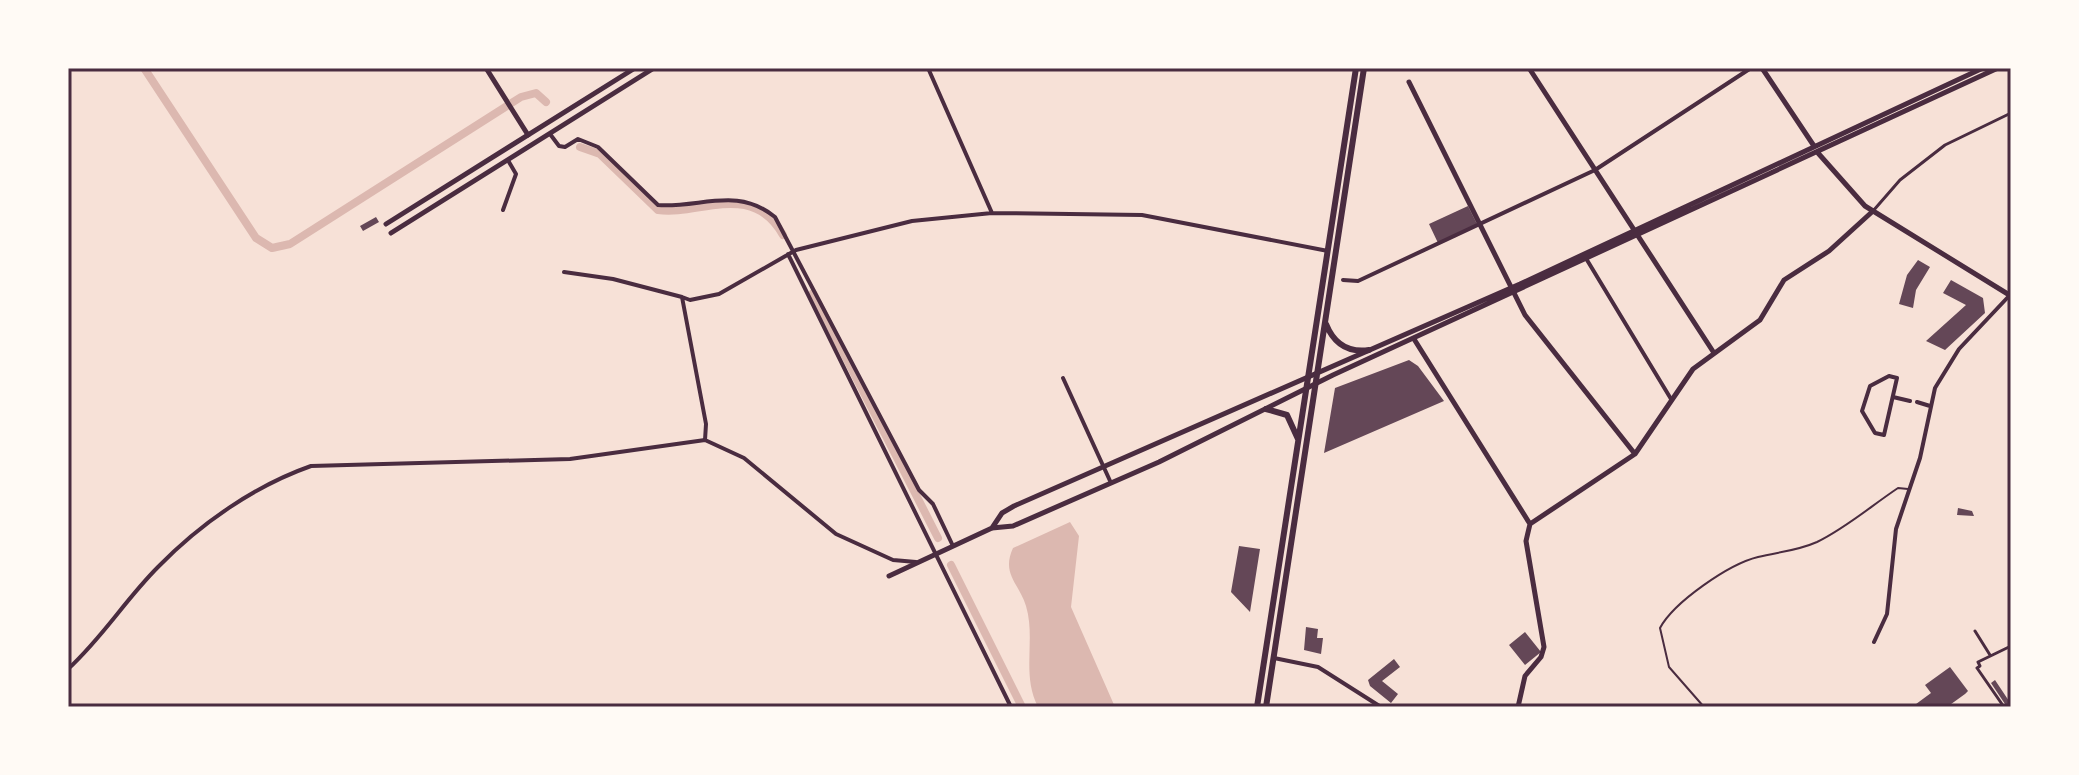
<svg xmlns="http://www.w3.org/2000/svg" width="2079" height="775" font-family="'Asap Condensed',sans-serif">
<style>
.water{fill:#dcb8b0}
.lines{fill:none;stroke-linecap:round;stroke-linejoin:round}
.canal{stroke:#dcb8b0;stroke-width:8}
.building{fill:#644757}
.service{stroke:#4a2c40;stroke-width:2}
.pedestrian{stroke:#4a2c40;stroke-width:3}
.minor{stroke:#4a2c40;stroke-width:4}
.tertiary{stroke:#4a2c40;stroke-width:5}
.secondary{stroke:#4a2c40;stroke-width:5}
.primary{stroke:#4a2c40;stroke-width:6}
.neatline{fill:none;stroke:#4a2c40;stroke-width:3}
</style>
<rect width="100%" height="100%" fill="#f7e1d7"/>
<path class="water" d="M1070,522L1079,536L1071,607L1115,707H1038C1021,674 1036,640 1026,606C1019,583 1001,574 1013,548Z"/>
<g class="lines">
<path class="canal" d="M144,68L256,238L272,248L290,244L521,97L536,93L546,102
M580,147L600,154L658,210C699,216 752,180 783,235
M813,293L938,538
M951,565L1022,707"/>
</g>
<path class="building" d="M1468,206L1477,224L1438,243L1429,224Z
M376,217L379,222L363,231L360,226Z
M1918,260L1930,267L1916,290L1913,308L1899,304L1907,275Z
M1951,280L1983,298L1985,313L1945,350L1926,341L1966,305L1943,293Z
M1409,360L1418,366L1444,401L1324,453L1335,388Z
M1958,508L1972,511L1974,516L1957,515Z
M1239,546L1260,549L1250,612L1231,592Z
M1306,627L1318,629L1317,638H1323L1321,654L1304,650Z
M1525,632L1541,652L1525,665L1509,645Z
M1394,659L1400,667L1382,681L1398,694L1391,703L1370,686L1368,680Z
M1950,667L1968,691L1965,694L1947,707H1912L1931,693L1925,685Z
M1995,680L2011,704V707H2007L1991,683Z"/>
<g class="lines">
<path class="service" d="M1704,707L1669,667L1660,628C1674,602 1729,564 1758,557C1778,552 1797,551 1817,542C1846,528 1871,506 1898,488L1908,489"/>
<path class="pedestrian" d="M1873,211L1900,180L1945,145L2011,113
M1975,631L1990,655
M2004,707L1977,668L1980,666L1978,662L2011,646"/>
<path class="minor" d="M928,68L992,213
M550,134L559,146L565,147L578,139L598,147L658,205C701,208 737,186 775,217L919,490L933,504L953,546
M503,210L516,174L509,162
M788,254L1011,707
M1587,260L1671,399
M564,272L613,279L682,297L706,424L705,440
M1343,280L1358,281L1595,170L1751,68
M682,297L690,300L719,294L796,250L912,221L992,213L1142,215L1328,251
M1889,376L1897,378L1884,435L1875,433L1862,411L1870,386Z
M1063,378L1111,483
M1893,397L1910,401
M1917,402L1930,406
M1874,642L1887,614L1896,529L1920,458L1935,388L1959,349L2009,296
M1274,658L1318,667L1381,707
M68,669C103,637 125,600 158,567C200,524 254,486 311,466L570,459L705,440L744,458L836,534L893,560L916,562"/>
<path class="tertiary" d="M486,68L528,135
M1529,68L1714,353
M1409,82L1525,315L1635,454
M1414,339L1530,524
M1518,707L1525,676L1541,657L1544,647L1526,541L1530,524L1635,454L1693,369L1760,320L1784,280L1829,251L1873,211"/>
<path class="secondary" d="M1762,68L1814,146
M1818,153L1865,206L2011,296
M386,224L635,68
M391,233L654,68
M992,528L1002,513L1014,506L1520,284L1983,68
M889,576L992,528L1013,526L1159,462L1333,375L1998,68"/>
<path class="primary" d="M1326,324C1334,344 1348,353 1369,350
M1266,409L1287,415L1298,439
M1257,707L1356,68
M1266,707L1364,68"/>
</g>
<rect width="2079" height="775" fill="none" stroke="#fffaf5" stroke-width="140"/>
<rect x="70" y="70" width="1939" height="635" class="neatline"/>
</svg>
